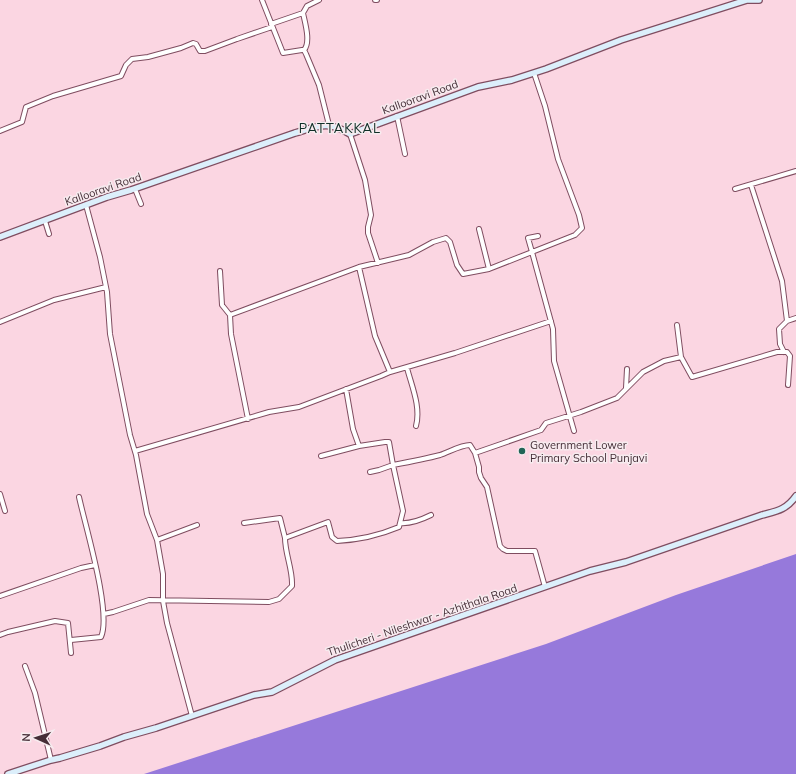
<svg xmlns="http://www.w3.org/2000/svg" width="796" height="774" font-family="Mulish,sans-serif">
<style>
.water{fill:#9679db}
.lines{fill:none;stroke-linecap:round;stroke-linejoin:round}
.minor-casing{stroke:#7f4d60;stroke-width:6}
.secondary-casing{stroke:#7f4d60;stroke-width:8}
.minor{stroke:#fff;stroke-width:4}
.secondary{stroke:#dceffb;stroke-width:5.5}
.poi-dot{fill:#206456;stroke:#f7ebef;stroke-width:1.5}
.labels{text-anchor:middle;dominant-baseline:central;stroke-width:3;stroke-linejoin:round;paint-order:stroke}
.street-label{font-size:11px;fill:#452e37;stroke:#f7ebef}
.poi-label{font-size:11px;fill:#452e37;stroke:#f7ebef;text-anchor:start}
.quarter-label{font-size:13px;letter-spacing:1px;fill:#103028;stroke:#f7ebef}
</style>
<rect width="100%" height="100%" fill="#fbd6e2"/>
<path class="water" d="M796,554V774H144L546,644L676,595Z"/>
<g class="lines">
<defs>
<path id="minor" d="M262,0L283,53L302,50H304L306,54L319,85L329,125
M375,0H377
M303,13C305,23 311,42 304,50
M271,24L303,13L307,6L319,0
M534,73L545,106L558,159L579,215L582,228L575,235L532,252L553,329L554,361L574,431
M397,116L405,154
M0,131L22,122L26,107L53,96L121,76L126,65L132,59L148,57L181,48L193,43L196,44L200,51H205L237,39L272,27
M350,134L365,180L371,215L368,227V233L378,263
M751,185L782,281L787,321
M135,189L141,204
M735,189L796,171
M86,205L100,257L107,292L110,334L130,435L136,455L147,514L157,540L163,574V601L167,623L192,716
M45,221L49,234
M479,229L489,269
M359,267L375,336L390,372
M220,271L222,305L230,315
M0,322L54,300L106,287
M784,352L780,344L779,329L787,321L796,318
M681,357L692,377L777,352H787L790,356L788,385
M407,368C412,387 421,407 416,426
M626,388L627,369
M346,389L353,429L359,446
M248,419L231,334L230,315L359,267L409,255L433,242L446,238L450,242L457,265L463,274L489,269L532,252L528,238L538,236
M135,451L269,412L299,407L381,376L390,372L455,353L551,321
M475,453L541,430L546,423L581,412L617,398L643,372L664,361L681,357L677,325
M321,456L359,446L385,442H389L393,465L379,470L370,472
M0,494L5,511
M244,523L280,518L285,538
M400,523C411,524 421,520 431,515
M157,540L197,525
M0,596L81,568L95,565
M104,614L113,612L149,600L269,602L279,599L292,586C293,570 285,554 285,538L328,522L332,537L337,541C358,540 380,535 399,527L403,511L393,465C409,462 425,459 440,455C449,452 461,445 470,445L475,453L479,467V472L481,478L487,487L500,546L503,549L507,551H535L545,587
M0,635L8,632L55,621L68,623L71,653
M71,640L101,637C112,613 85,525 79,497
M25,666L35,693L51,760"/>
<path id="secondary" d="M0,237L107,197L131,190L295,133C319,126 327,120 350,134L478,87L512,80L546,69L621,40L747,0H759
M8,774L51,760L60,758L100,746L124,737L156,728L254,695L272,692L335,660L590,571L626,562L762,515C777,511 786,510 796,496"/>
</defs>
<use href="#minor" class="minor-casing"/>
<use href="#secondary" class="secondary-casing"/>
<use href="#minor" class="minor"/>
<use href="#secondary" class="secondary"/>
</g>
<circle class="poi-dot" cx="522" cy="451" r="4"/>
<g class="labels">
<g class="street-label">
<text transform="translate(420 97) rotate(-20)">Kallooravi Road</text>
<text transform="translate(103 189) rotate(-19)">Kallooravi Road</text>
<text transform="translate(422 620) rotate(-19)">Thulicheri - Nileshwar - Azhithala Road</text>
</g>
<g class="poi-label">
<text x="530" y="445">Government Lower<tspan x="530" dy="13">Primary School Punjavi</tspan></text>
</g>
<g class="quarter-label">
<text x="340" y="128">PATTAKKAL</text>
</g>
</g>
<g transform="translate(36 738) rotate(273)" stroke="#f7ebef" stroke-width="3" paint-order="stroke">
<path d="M0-3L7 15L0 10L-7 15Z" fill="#452e37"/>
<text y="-6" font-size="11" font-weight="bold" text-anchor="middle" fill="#452e37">N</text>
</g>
</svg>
